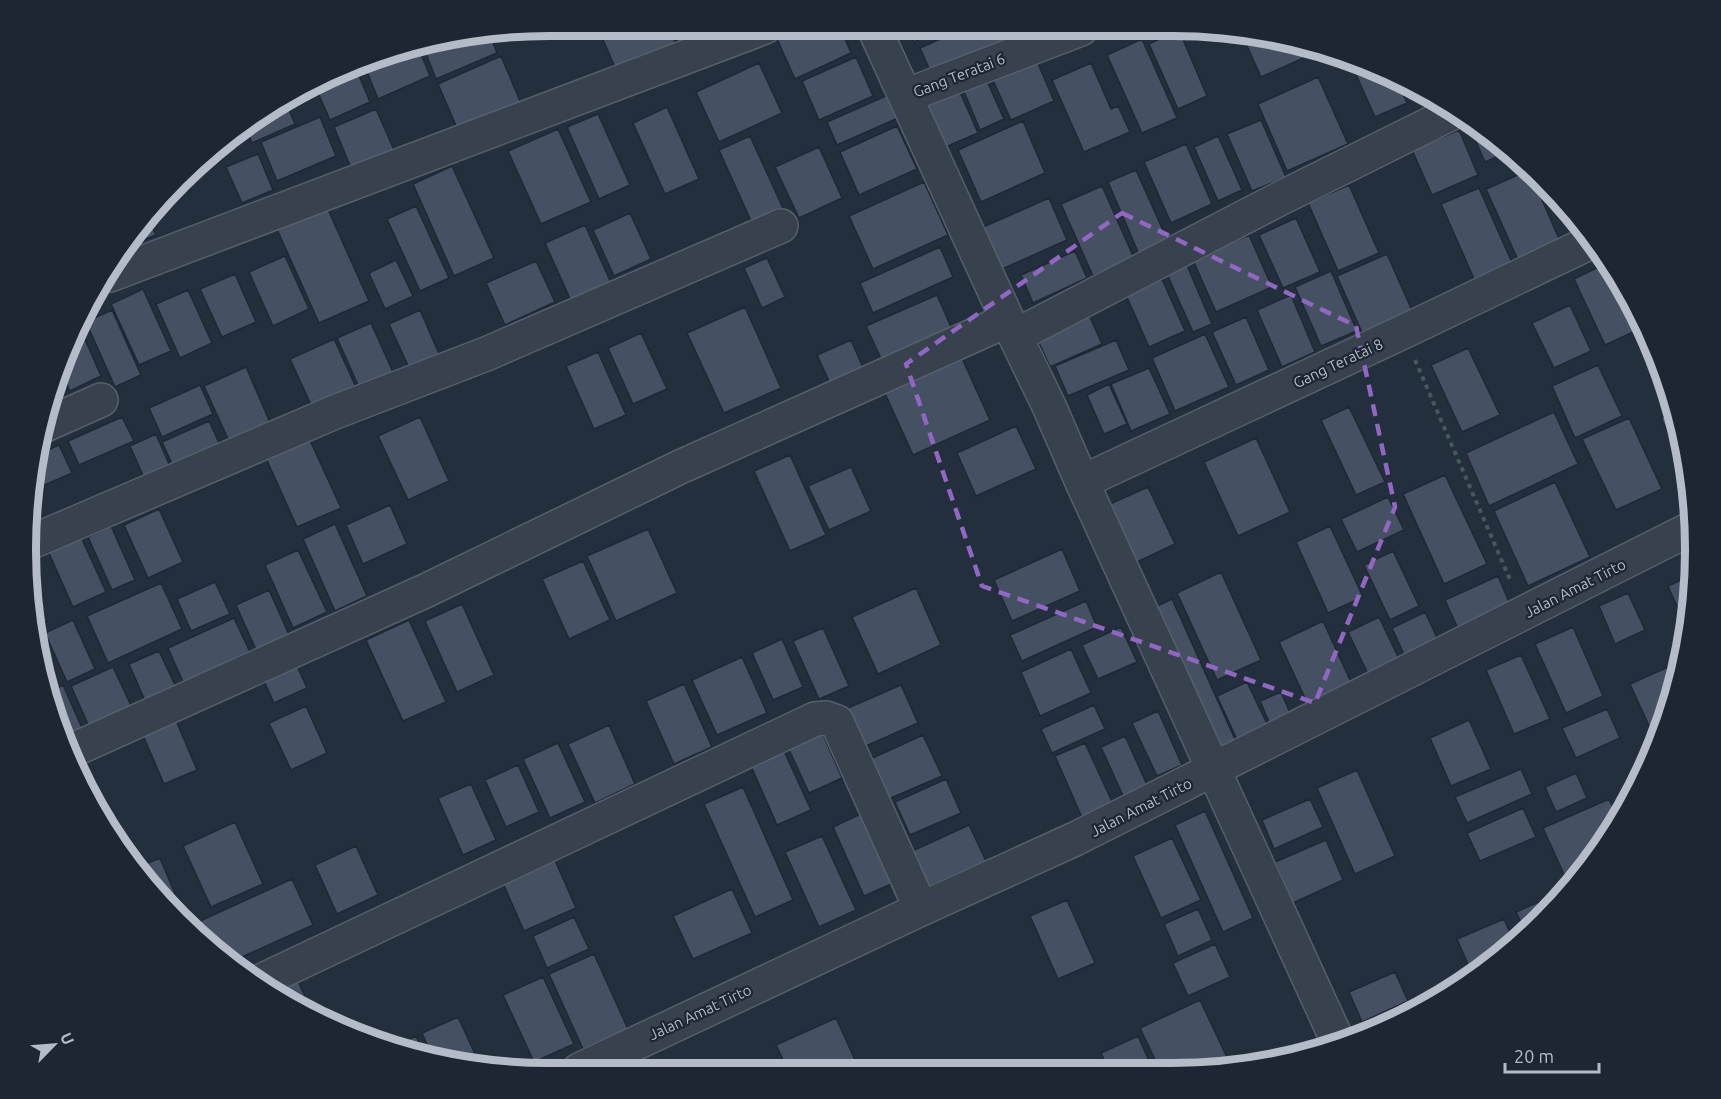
<svg xmlns="http://www.w3.org/2000/svg" width="1721" height="1099" font-family="Ubuntu,sans-serif">
<style>
.building{fill:#455162;stroke:#1f2835;stroke-width:1.5}
.lines{fill:none;stroke-linecap:round;stroke-linejoin:round}
.minor-casing{stroke:#565f6c;stroke-width:36}
.path{stroke:#44595c;stroke-width:4;stroke-dasharray:4.5 4.5;stroke-linecap:butt}
.minor{stroke:#38414e;stroke-width:33}
.marked{fill:none;stroke:#9266c3;stroke-width:4.5;stroke-dasharray:12 8;stroke-linejoin:round}
.labels{text-anchor:middle;dominant-baseline:central;stroke-width:4.5;stroke-linejoin:round;paint-order:stroke}
.street-label{font-size:15px;fill:#b4bcc9;stroke:#1d2633}
.rim{fill:none;stroke:#b4bcc9;stroke-width:8}
</style>
<rect width="100%" height="100%" fill="#242f3e"/>
<path class="building" d="M597,26H668L678,49L618,74Z
M802,27H840L851,53L795,79L777,39Z
M908,28H945L914,42Z
M965,28H1004L1010,43L933,77L920,48Z
M1179,30L1207,96L1178,109L1149,44Z
M1240,30L1319,51L1261,77Z
M490,35L497,53L436,79L423,46Z
M1142,39L1177,118L1142,133L1107,55Z
M418,47L430,76L378,99L363,62L381,53Z
M501,56L523,108L460,135L438,84Z
M856,57L873,96L819,120L802,81Z
M1036,59L1054,101L1011,120L992,78Z
M1353,60L1372,66L1397,81L1407,103L1375,117L1350,61Z
M759,63L782,113L719,142L696,92Z
M1091,63L1111,109L1118,106L1130,132L1084,152L1052,80Z
M355,66L370,102L330,120L315,86Z
M1318,77L1348,144L1287,171L1258,104Z
M986,79L1004,119L980,130L963,89Z
M956,83L978,133L934,152L912,102Z
M888,95L898,118L837,145L827,122Z
M285,101L295,124L252,143L245,126L258,114Z
M667,107L699,179L665,194L633,123Z
M376,109L394,150L351,168L334,127Z
M598,114L630,185L599,199L567,127Z
M320,117L336,156L277,181L261,142Z
M1261,120L1286,177L1252,191L1227,134Z
M1023,121L1045,173L981,202L958,150Z
M897,126L917,169L859,195L840,152Z
M1469,126L1510,151L1485,162Z
M558,129L591,202L541,224L508,151Z
M1459,130L1478,175L1432,195L1412,150Z
M750,136L787,217L756,232L719,150Z
M1218,136L1242,190L1218,201L1194,147Z
M1186,144L1212,204L1171,223L1144,162Z
M819,147L842,198L799,218L775,167Z
M258,154L273,190L242,203L226,167Z
M452,166L494,258L454,276L413,184Z
M1136,170L1170,246L1141,259L1108,182Z
M1529,170L1560,241L1518,260L1486,189Z
M194,174L197,182L176,191Z
M924,182L948,235L873,269L849,216Z
M1349,185L1379,253L1338,271L1308,203Z
M1102,186L1134,258L1093,276L1061,204Z
M1479,188L1513,265L1475,281L1441,204Z
M1049,198L1067,240L1000,270L981,228Z
M326,205L369,301L319,323L276,227Z
M416,206L449,278L420,291L387,219Z
M630,213L651,259L614,276L593,230Z
M148,217L156,235L124,248L134,230Z
M1296,218L1320,272L1283,288L1259,235Z
M585,225L612,285L572,303L545,243Z
M1249,235L1272,287L1216,312L1193,260Z
M940,247L953,277L873,313L860,283Z
M1075,251L1087,278L1033,303L1021,275Z
M1387,254L1414,315L1364,337L1337,276Z
M285,256L309,309L273,326L249,272Z
M767,258L785,297L762,308L744,268Z
M396,260L413,296L385,309L369,273Z
M536,261L555,302L505,325L486,283Z
M1186,263L1212,324L1193,332L1166,272Z
M1607,263L1625,292L1642,328L1605,345L1574,279Z
M1331,271L1357,331L1321,346L1295,287Z
M235,274L256,322L222,337L200,289Z
M1162,279L1185,331L1149,347L1126,295Z
M143,289L171,351L139,365L111,304Z
M188,290L212,343L180,358L156,304Z
M937,295L955,336L885,367L866,326Z
M1291,295L1315,352L1282,367L1257,310Z
M1570,305L1591,351L1554,368L1532,323Z
M1085,306L1102,344L1050,367L1033,329Z
M745,307L781,388L724,413L687,333Z
M112,310L141,375L115,387L86,322Z
M420,310L440,356L410,370L389,324Z
M1246,317L1269,370L1236,385L1212,332Z
M371,323L397,381L363,396L337,338Z
M81,330L101,376L70,391L60,369Z
M641,333L667,389L633,404L608,348Z
M1205,334L1229,387L1175,411L1152,358Z
M334,339L361,398L317,418L290,359Z
M851,340L868,379L835,394L817,355Z
M1116,340L1129,370L1068,396L1055,366Z
M1468,348L1500,415L1462,432L1431,365Z
M598,352L626,415L594,429L566,366Z
M960,354L990,420L913,455L883,389Z
M1598,365L1622,416L1575,438L1552,386Z
M246,367L275,434L234,452L204,386Z
M1149,368L1170,414L1131,431L1111,384Z
M1109,384L1127,424L1104,434L1087,395Z
M200,385L213,414L162,437L149,408Z
M1349,407L1385,482L1356,495L1321,420Z
M1677,411L1678,414L1688,475L1661,418Z
M1554,412L1578,464L1489,506L1466,453Z
M122,417L134,441L79,465L68,441Z
M420,417L449,481L408,500L378,436Z
M1629,418L1662,489L1616,510L1582,439Z
M209,421L225,456L178,477L162,442Z
M1016,426L1036,469L976,496L957,453Z
M156,434L175,478L149,489L130,446Z
M308,436L341,508L297,527L265,456Z
M1256,438L1290,512L1238,536L1204,462Z
M59,445L72,473L31,491L39,454Z
M790,455L826,535L790,551L754,471Z
M851,467L871,511L829,530L808,486Z
M1445,475L1487,564L1444,584L1403,494Z
M1555,482L1590,557L1528,586L1494,511Z
M1148,487L1175,544L1137,562L1110,504Z
M1388,497L1404,530L1357,552L1341,519Z
M390,505L407,544L363,564L346,525Z
M29,506L41,535L29,540L27,516Z
M159,509L183,562L148,578L124,525Z
M335,524L367,596L335,611L303,539Z
M111,526L135,580L112,590L88,537Z
M1330,526L1363,597L1328,613L1296,542Z
M648,529L677,593L616,621L587,556Z
M81,537L106,592L73,607L48,551Z
M1062,549L1080,591L1012,621L994,580Z
M298,550L327,612L293,628L265,565Z
M1393,551L1419,606L1390,620L1364,565Z
M583,561L610,620L569,639L542,579Z
M1221,572L1261,660L1217,680L1177,593Z
M1692,575L1691,618L1688,631L1668,586Z
M1498,576L1512,609L1460,633L1445,600Z
M215,582L230,614L191,631L177,599Z
M161,583L182,629L108,663L87,616Z
M916,588L941,645L878,674L852,617Z
M269,590L290,637L257,652L236,605Z
M34,592L47,621L37,625Z
M1628,593L1645,630L1615,644L1599,606Z
M1172,599L1238,746L1216,756L1149,610Z
M1086,601L1097,627L1022,661L1010,635Z
M462,604L494,675L457,692L425,621Z
M1425,612L1441,646L1407,661L1392,628Z
M1379,617L1399,659L1368,674L1348,632Z
M234,618L255,663L188,693L168,648Z
M73,620L95,669L67,682L45,633Z
M409,620L446,702L403,721L366,640Z
M1323,621L1355,691L1311,711L1279,642Z
M1121,627L1137,662L1098,679L1082,645Z
M1573,627L1603,696L1566,713L1535,644Z
M823,628L849,686L819,699L793,641Z
M782,639L803,687L773,700L752,653Z
M39,644L57,682L45,688L43,685Z
M1071,649L1091,693L1040,716L1021,672Z
M159,651L181,698L150,712L129,664Z
M292,655L307,688L274,703L259,670Z
M1521,655L1550,719L1514,734L1486,670Z
M742,657L767,713L717,735L692,680Z
M1675,664L1678,672L1668,718L1666,721L1650,728L1630,684Z
M113,667L134,712L91,731L71,686Z
M1247,682L1270,730L1239,744L1217,696Z
M684,684L712,747L674,764L646,701Z
M63,685L86,737L68,745L47,693Z
M901,685L918,723L866,746L848,708Z
M1281,692L1294,722L1273,731L1260,701Z
M1094,705L1105,729L1052,753L1041,729Z
M306,706L327,753L291,770L269,723Z
M1607,709L1620,738L1576,758L1562,728Z
M1158,711L1182,765L1157,776L1132,723Z
M175,718L197,770L164,784L142,733Z
M1469,720L1491,769L1451,786L1430,738Z
M818,723L842,778L809,793L784,739Z
M609,725L635,784L595,803L568,744Z
M923,735L942,776L884,801L866,761Z
M1125,736L1148,787L1124,798L1101,747Z
M779,740L811,810L777,825L746,755Z
M558,743L585,802L550,818L523,759Z
M1085,743L1115,808L1084,822L1055,756Z
M76,750L99,801L92,803L71,753Z
M518,765L539,812L506,827L485,780Z
M1521,769L1532,794L1467,823L1455,797Z
M1357,770L1395,856L1355,874L1317,788Z
M1576,773L1587,798L1556,812L1545,787Z
M946,779L961,813L910,835L895,802Z
M471,784L496,840L463,855L438,798Z
M743,787L793,900L755,917L704,804Z
M1310,799L1323,827L1274,849L1262,820Z
M1609,799L1619,820L1577,879L1568,883L1543,828Z
M1523,808L1536,837L1480,861L1467,833Z
M867,811L898,881L864,896L833,827Z
M1205,811L1253,918L1223,932L1175,825Z
M235,822L263,884L211,907L183,846Z
M969,825L986,861L926,888L910,852Z
M822,836L856,910L819,927L785,852Z
M1172,838L1201,900L1161,918L1133,856Z
M1326,840L1343,880L1293,903L1275,862Z
M356,846L378,895L337,914L315,865Z
M550,849L576,908L524,931L498,872Z
M160,858L178,901L172,904L141,866Z
M292,879L313,925L233,961L213,949L200,921Z
M732,889L752,933L693,959L673,916Z
M1564,891L1566,895L1526,932L1516,912Z
M1067,900L1095,963L1058,979L1030,916Z
M1198,909L1212,940L1178,956L1164,924Z
M574,917L589,949L547,968L533,936Z
M1504,919L1515,943L1491,965L1473,976L1457,939Z
M1215,944L1230,977L1188,996L1173,963Z
M594,954L628,1029L583,1049L549,974Z
M293,970L311,1010L267,983Z
M1395,972L1408,1001L1362,1022L1349,992Z
M543,977L574,1044L534,1062L503,995Z
M1200,1000L1232,1068L1205,1072H1161L1140,1028Z
M458,1017L482,1069L432,1056L422,1033Z
M836,1018L860,1071L788,1070L776,1045Z
M416,1036L424,1054L394,1046Z
M1138,1036L1154,1072H1110L1101,1053Z
M1049,1060L1055,1072H1023Z"/>
<g class="lines">
<defs>
<path id="minor" d="M874,28L1015,336L1049,406L1082,482L1339,1044
M905,96L1081,29
M110,275L765,27
M1015,336L1281,198L1450,114
M45,425L101,400
M1082,482L1403,332L1593,241
M29,543L335,412L486,354L781,226
M71,751L425,591L680,467L1008,320
M263,980L815,719L826,718L837,722L921,909
M579,1070L921,909L1075,839L1694,527"/>
</defs>
<use href="#minor" class="minor-casing"/>
<path class="path" d="M1415,360L1511,582"/>
<use href="#minor" class="minor"/>
</g>
<path class="marked" d="M1122,213L1356,326L1395,507L1315,703L982,586L906,364Z"/>
<g class="labels">
<g class="street-label">
<text transform="translate(959 75) rotate(-21)">Gang Teratai 6</text>
<text transform="translate(1338 363) rotate(-25)">Gang Teratai 8</text>
<text transform="translate(1575 588) rotate(-27)">Jalan Amat Tirto</text>
<text transform="translate(1141 807) rotate(-27)">Jalan Amat Tirto</text>
<text transform="translate(700 1012) rotate(-25)">Jalan Amat Tirto</text>
</g>
</g>
<path d="M0 0H1721V1099H0ZM549 36H1172A513 513 0 0 1 1685 549V550A513 513 0 0 1 1172 1063H549A513 513 0 0 1 36 550V549A513 513 0 0 1 549 36Z" fill="#1d2633" fill-rule="evenodd"/>
<path class="rim" d="M549 36H1172A513 513 0 0 1 1685 549V550A513 513 0 0 1 1172 1063H549A513 513 0 0 1 36 550V549A513 513 0 0 1 549 36Z"/>
<g transform="translate(54 1045) rotate(65)" stroke="#1d2633" stroke-width="4.5" paint-order="stroke">
<path d="M0-4.5L10 22L0 15L-10 22Z" fill="#b4bcc9"/>
<text y="-9" font-size="16" font-weight="bold" text-anchor="middle" fill="#b4bcc9">U</text>
</g>
<path d="M1505 1063v9h94v-9" fill="none" stroke="#b4bcc9" stroke-width="3"/>
<text x="1514" y="1063" font-size="18" fill="#b4bcc9" stroke="#1d2633" stroke-width="4.5" paint-order="stroke">20 m</text>
</svg>
